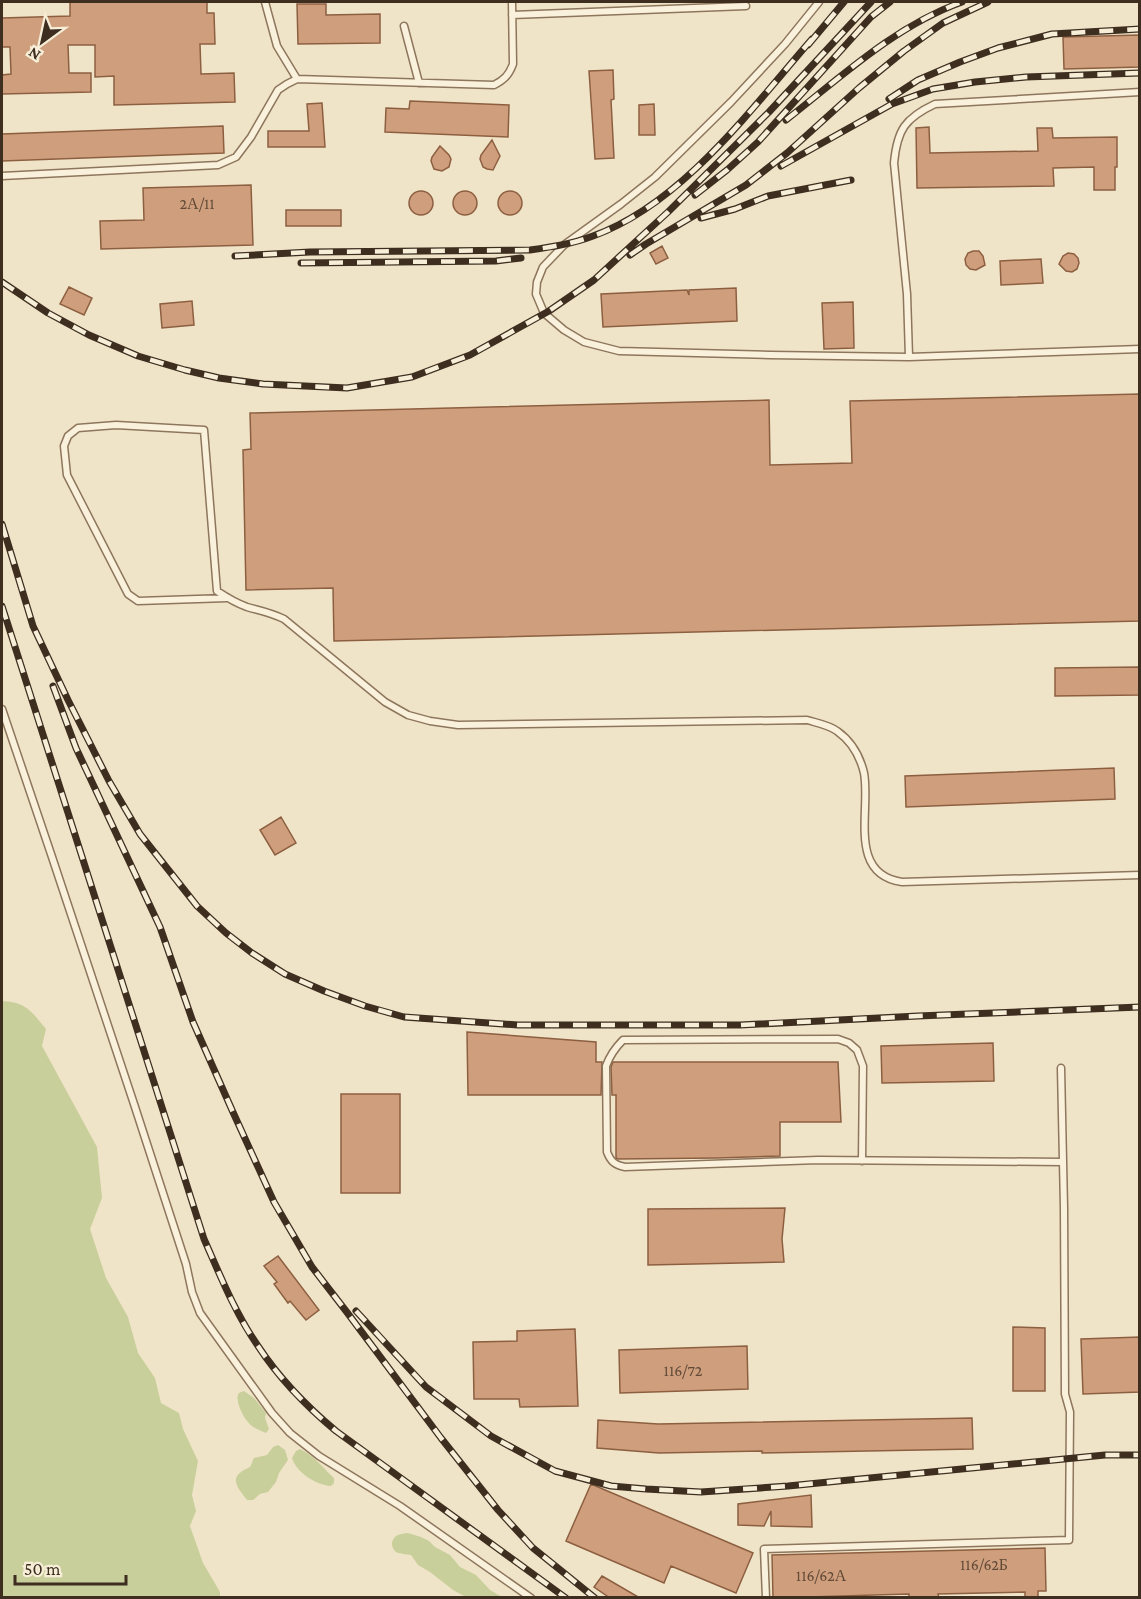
<svg xmlns="http://www.w3.org/2000/svg" width="1141" height="1599" font-family="'Crimson Pro',serif">
<style>
.green{fill:#c9cf9b}
.building{fill:#cf9f7d;stroke:#8d5f41;stroke-width:1.5}
.lines{fill:none;stroke-linecap:round;stroke-linejoin:round}
.lane-casing{stroke:#8d765c;stroke-width:9}
.lane{stroke:#faf1dc;stroke-width:6}
.rail-casing{stroke:#3d2e20;stroke-width:7}
.rail{stroke:#f7eed8;stroke-width:4.5;stroke-dasharray:14;stroke-linecap:butt}
.labels{text-anchor:middle;dominant-baseline:central;stroke-width:4.5;stroke-linejoin:round;paint-order:stroke}
.number-label{font-size:16px;fill:#624a37}
</style>
<rect width="100%" height="100%" fill="#f0e4c8"/>
<path class="green" d="M2,1001C26,1002 31,1011 46,1029L42,1046L97,1147L102,1198L90,1229L106,1278L128,1317L138,1353L155,1378L161,1403L179,1413L183,1429L198,1461L192,1495L196,1511L190,1526L203,1563L220,1592V1597H2Z
M244,1391L254,1398L266,1413L265,1418L269,1429L266,1433C260,1430 252,1428 248,1422C243,1417 234,1399 239,1393C241,1392 243,1391 244,1391Z
M278,1445L285,1450L288,1460L279,1473L276,1482L268,1492L260,1494L253,1500H247C241,1492 229,1480 241,1472C243,1470 248,1468 250,1467C252,1464 252,1461 254,1458L267,1455L273,1447Z
M300,1449C317,1458 321,1466 334,1478V1483L331,1486C316,1485 296,1472 292,1458L296,1451Z
M408,1533L421,1537L429,1541L435,1547L450,1555L460,1567L476,1575L490,1590L502,1597H466L453,1590L430,1572L418,1565L411,1555C407,1554 400,1554 396,1552C390,1547 391,1538 398,1535C400,1534 406,1533 408,1533Z"/>
<path class="building" d="M70,2H207V13H214L215,44H200L201,74L234,73L235,102L114,105V76L95,77V45H68L69,73H91V92L2,94V75L11,74L10,47H2V18L70,16Z
M297,4H326V15L380,14V43L298,44Z
M1140,35V67L1064,69L1063,37Z
M613,70L614,99L611,100L614,158L595,159L589,71Z
M410,101L509,105L508,137L385,132L386,108L409,109Z
M322,103L325,147H268V131H309L307,104Z
M654,104L655,135H639V105Z
M223,126L224,153L2,161V134Z
M929,127L930,153L1038,151L1037,128H1052L1053,138L1117,137V167H1115V190H1094V167L1053,168L1054,186L917,188L916,128Z
M492,140L500,156L493,170L487,169L483,167L480,159L481,155Z
M440,146L449,155L451,159L449,167L442,171L434,169L431,161L432,157Z
M251,185L253,245L101,249L100,221L144,220L143,188Z
M453 203a12 12 0 1 1 24 0a12 12 0 1 1-24 0Z
M409 203a12 12 0 1 1 24 0a12 12 0 1 1-24 0Z
M498 203a12 12 0 1 1 24 0a12 12 0 1 1-24 0Z
M286,210H341V226H286Z
M662,246L668,258L656,264L650,253Z
M973,251H979L983,256L985,265L976,270L970,269L966,265L965,259L968,253Z
M1068,253L1074,254L1078,258L1079,263L1077,269L1072,272L1066,271L1059,264L1063,256Z
M1041,259L1043,283L1001,285L1000,261Z
M69,287L92,298L84,315L60,304Z
M736,288L737,321L603,327L601,294L687,290L689,295V290Z
M192,301L194,325L162,328L160,304Z
M853,302L854,348L824,349L822,303Z
M1140,394V621L334,641L333,588L246,590L243,450L251,449L250,413L769,400L770,465L852,463L850,401Z
M1140,667V695L1055,696V668Z
M1114,768L1115,799L906,807L905,776Z
M281,817L296,843L275,855L260,830Z
M467,1032L596,1042V1062H602L601,1095H468Z
M993,1043L994,1081L882,1083L881,1046Z
M613,1062H838L841,1122H780V1156L717,1158L618,1159L616,1158V1095H612L611,1067Z
M341,1094H400V1193H341Z
M785,1208L782,1239L784,1262L648,1265V1209Z
M278,1256L319,1310L306,1320L290,1301L288,1303L274,1284L277,1282L264,1266Z
M1013,1327L1045,1328V1391H1013Z
M575,1329L578,1406L520,1407L519,1399H474L473,1342L517,1341V1331Z
M1140,1337V1392L1083,1394L1081,1339Z
M747,1346L748,1389L620,1393L619,1350Z
M972,1418L973,1449L762,1453V1451L659,1453L597,1448L598,1420L658,1424Z
M591,1484L753,1553L736,1593L671,1566L664,1583L566,1541Z
M811,1495L812,1527L771,1526V1511L764,1526L738,1525V1504Z
M1045,1548L1046,1591H1038V1598H1025V1592L938,1594L939,1598H909V1594L773,1598L772,1555Z
M602,1576L640,1598H610L594,1587Z"/>
<g class="lines">
<defs>
<path id="lane" d="M265,2L277,46L297,79
M819,2L785,44L731,102L655,177L621,204L564,245L543,267L537,282L536,294L544,313L564,330L584,342L619,351L770,355L909,357L1140,349
M512,15L746,6
M404,26L419,83
M2,176L218,165L236,157L251,137L278,90L287,84L297,79L494,85C504,80 509,75 513,64L512,2
M909,357L907,294L894,163C897,130 905,118 935,104L1140,92
M227,598L138,601L128,594L67,475L64,446L68,436L78,428L116,425L204,430L217,591C226,597 236,603 247,607C261,611 269,612 284,619L385,702L408,715L430,721L458,725L807,720C817,723 829,725 837,731C851,741 860,756 864,773C871,810 847,874 902,882L1140,875
M2,709L52,857L134,1104L186,1264L192,1292L200,1313L272,1413L290,1433L319,1456L400,1506L531,1598
M862,1161L863,1066L857,1050L849,1043L838,1039L623,1040C615,1048 610,1055 606,1066L607,1152C611,1162 615,1165 625,1167L818,1160L1063,1162
M766,1598L764,1549L1069,1540L1070,1412L1065,1394L1064,1208L1061,1068"/>
</defs>
<use href="#lane" class="lane-casing"/>
<use href="#lane" class="lane"/>
<defs>
<path id="rail" d="M808,45L844,2
M889,99L918,80L960,62L998,48L1052,34L1140,29
M786,120C841,77 895,26 962,2
M781,166L892,104L933,89L975,82L1026,77L1140,73
M695,195L727,170L758,142L871,17L890,2
M701,218L735,209L768,196L851,180
M630,255L646,244L746,185L787,153L859,88L904,51L943,23L988,2
M235,256L310,252L530,250C551,247 572,244 593,236C682,204 751,109 812,39
M301,263L496,261L521,258
M2,282L48,313L89,335L138,356L185,370L219,378L263,384L347,388L412,377L470,355L549,311L594,280L668,212L769,112L871,2
M2,524L33,626L68,700L109,781L140,834L197,906L226,933L252,953L285,974L324,991L365,1006L404,1017L518,1025H740L918,1016L1140,1007
M2,606L204,1239C220,1275 235,1313 258,1346C279,1378 306,1406 336,1431L566,1598
M53,686L76,748L160,927L193,1022L232,1110L274,1202L312,1267L346,1311L441,1438L498,1510L533,1548L595,1598
M356,1311L426,1387L491,1436L555,1471L611,1486L646,1489L701,1492L788,1486L1105,1455H1140"/>
</defs>
<use href="#rail" class="rail-casing"/>
<use href="#rail" class="rail"/>
</g>
<g class="labels">
<g class="number-label">
<text x="197" y="203">2А/11</text>
<text x="683" y="1370">116/72</text>
<text x="984" y="1564">116/62Б</text>
<text x="821" y="1575">116/62А</text>
</g>
</g>
<rect width="1141" height="1599" fill="none" stroke="#3d2e20" stroke-width="6"/>
<g transform="translate(42 42) rotate(213)" stroke="#f7eed8" stroke-width="4.5" paint-order="stroke">
<path d="M0-4.5L10 22L0 15L-10 22Z" fill="#3d2e20"/>
<text y="-9" font-size="16" font-weight="bold" text-anchor="middle" fill="#3d2e20">N</text>
</g>
<path d="M15 1575v9h111v-9" fill="none" stroke="#3d2e20" stroke-width="3"/>
<text x="24" y="1575" font-size="18" fill="#3d2e20" stroke="#f7eed8" stroke-width="4.5" paint-order="stroke">50 m</text>
</svg>
